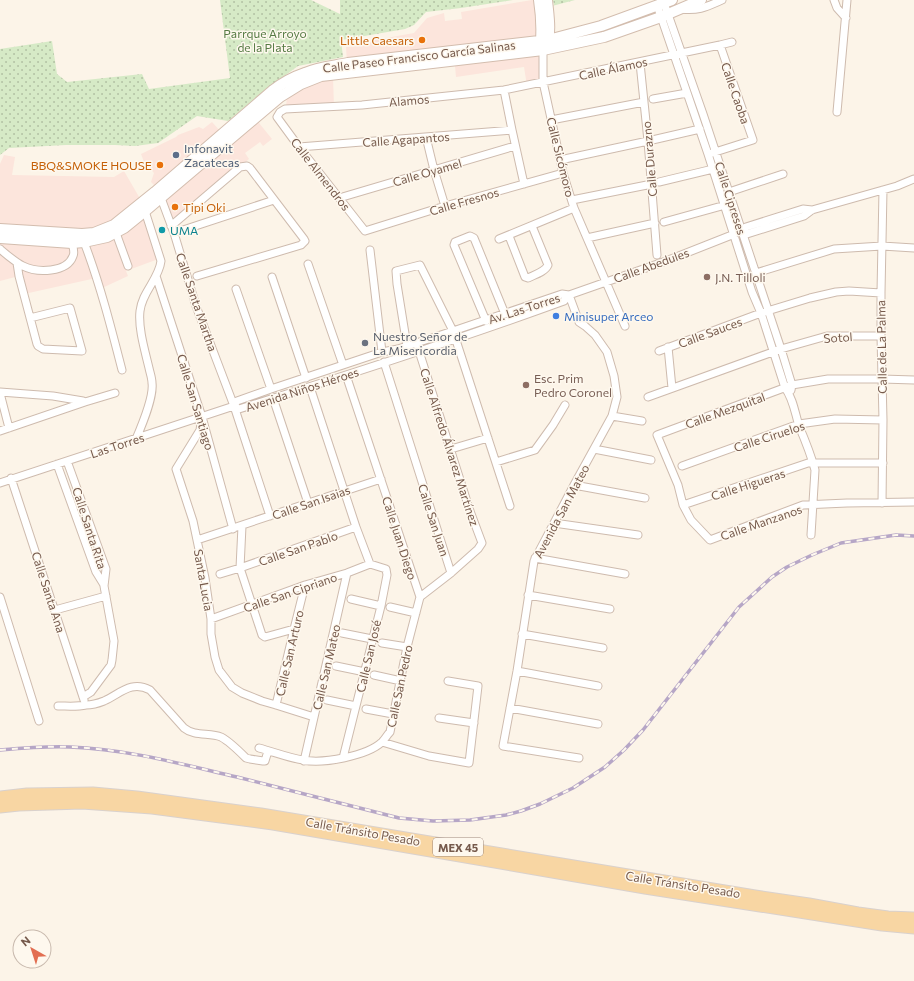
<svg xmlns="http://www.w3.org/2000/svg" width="914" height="981" font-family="Commissioner,sans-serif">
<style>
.commercial{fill:#fce5dc}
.park{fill:url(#park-dots)}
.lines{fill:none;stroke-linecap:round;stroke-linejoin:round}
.street-casing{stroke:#cebbae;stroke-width:9}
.secondary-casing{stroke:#d3bdae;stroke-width:12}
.primary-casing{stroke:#d9d1cd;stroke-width:13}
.street{stroke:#fff;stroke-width:7}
.secondary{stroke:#fff;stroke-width:10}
.primary{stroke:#f8d6a3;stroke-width:11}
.rail-casing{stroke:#b6a6c6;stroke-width:3.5}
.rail{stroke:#fef8ee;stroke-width:2;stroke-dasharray:6;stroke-linecap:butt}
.food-dot{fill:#e8710a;stroke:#fef8ee;stroke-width:1.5}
.service-dot{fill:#5c6f8a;stroke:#fef8ee;stroke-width:1.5}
.culture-dot{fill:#0f9aa8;stroke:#fef8ee;stroke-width:1.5}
.education-dot{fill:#8d6e63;stroke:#fef8ee;stroke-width:1.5}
.shop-dot{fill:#3f7fe0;stroke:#fef8ee;stroke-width:1.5}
.worship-dot{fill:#6b7280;stroke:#fef8ee;stroke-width:1.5}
.labels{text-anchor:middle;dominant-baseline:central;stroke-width:3;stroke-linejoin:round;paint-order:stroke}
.shield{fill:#fef8ee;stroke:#9f897d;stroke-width:1}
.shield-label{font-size:11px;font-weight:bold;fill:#765a4c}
.park-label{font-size:12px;fill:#567b44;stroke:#fef8ee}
.food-label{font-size:12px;fill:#c56008;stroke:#fef8ee;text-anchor:end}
.street-label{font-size:12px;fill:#765a4c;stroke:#fef8ee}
.service-label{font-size:12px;fill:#4e5e75;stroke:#fef8ee;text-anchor:start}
.culture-label{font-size:12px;fill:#0d838f;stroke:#fef8ee;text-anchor:start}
.education-label{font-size:12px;fill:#785e54;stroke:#fef8ee;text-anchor:start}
.shop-label{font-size:12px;fill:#366cbe;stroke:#fef8ee;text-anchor:start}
.worship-label{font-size:12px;fill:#5b616d;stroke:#fef8ee;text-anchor:start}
</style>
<defs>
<pattern id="park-dots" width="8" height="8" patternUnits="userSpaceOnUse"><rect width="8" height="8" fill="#d6eac6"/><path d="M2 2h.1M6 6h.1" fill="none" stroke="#b2c1a3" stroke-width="1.8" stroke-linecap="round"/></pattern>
</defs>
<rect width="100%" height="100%" fill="#fcf4e8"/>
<path class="commercial" d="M532,0H539V59L543,82L527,86L524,67L456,77L455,66L333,78L334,106L286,109L287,93L255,118L272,139L263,146L260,142L245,153L249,159L179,219L171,226L160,199L145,211L161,258L126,271L128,276L100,289L96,278L24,294L19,276L0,281V164L4,155L15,157L12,175L114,177L124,171L142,202L158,189L151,182L154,173L144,162L141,154L176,137L178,135L199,127L203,129L212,122L222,133L272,91L347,63L346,47L362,46L375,40L414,33L427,18L444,13L445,21L462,19L461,12Z"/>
<path class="park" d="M220,0H311L340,14V0H513L461,8L426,12L414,25L405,29L341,40L343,57L298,66L264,91L228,121L197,116L158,143L135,146L115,145H66L9,148L0,155V49L52,41L57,74L67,82L142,74L149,89L230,78Z
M553,0H575L552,6L554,5Z"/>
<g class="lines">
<defs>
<path id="street" d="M834,0L837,8L846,18
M664,3L703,114L781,349L792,385L791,390
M657,5L708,154L752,292L761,313L785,388C793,398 795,413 799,426C805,440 811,455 815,470L811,535
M681,9C699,11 706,7 722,0
M543,50V82L563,173L574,208L625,326
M640,63L648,141L657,255
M504,90L512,130L524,184
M653,99L687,93
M837,112L847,0
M551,120L644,102
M426,137L434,170L445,206
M299,147L512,130
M712,153L753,140L720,45
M560,160L648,141L700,129
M563,173L445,206L365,231L299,147L277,117L280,112L285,109L362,105L504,90L720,45L732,42
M659,182L713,169
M729,192L783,174
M158,195L161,198L174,233L196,306L234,406L270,516
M339,198L515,146
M572,200L652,184
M664,222L729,204
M171,226L240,167L247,166L250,168L304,239L305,241L301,245L197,276
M742,231L747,234L804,216L812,210L897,186L914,179
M116,233L128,266
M174,233L274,200
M509,236L525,277L528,278C534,275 545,272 548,265L532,226
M587,238L655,223
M499,239L574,208
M84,242C100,284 111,327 122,370
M0,249C7,255 15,262 23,266C37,273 67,273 73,256C75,252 73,247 72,243
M370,250L382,352
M17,263L19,276L37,344L38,346L43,349L82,351L70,308L30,318
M308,264L343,365
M756,273L834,249L882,246L914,248
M156,276L202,417L233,529
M272,277L306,378
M236,289L271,389
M569,295L579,322L585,326L595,335L607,352L614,376L617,397L612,416L574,485L534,561L517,671L503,746L579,758
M486,321L454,245L455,242L470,236L474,238L505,314
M407,346L397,284L396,271L420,265L453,331L510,506
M668,347L672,388
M418,348L470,511L482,543L478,549L451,573L420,597
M659,351L761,313L810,298L836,292L849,291L881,293
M384,362L451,573
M346,375L420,597
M914,380L882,379H828L792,385L657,435L678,485L683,505L691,520L710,540L803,505L847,503L914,502
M310,387L356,527L370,564
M0,392L53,396L83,401
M0,393L9,428
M648,397L781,349L827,336H881
M273,398L308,503
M234,406L239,409C348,375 457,340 564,301L569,295L666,261L742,231L746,227L803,209L812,210
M234,406L237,401L271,389L382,352L398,349L453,331L562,294L569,295
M612,416L642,421
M202,417L200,430L176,469L193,521L205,578L211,619V634L215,657L219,670L232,687L242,693L262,701L276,705L314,717
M0,431L85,402L115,393
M136,439C142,425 154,397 152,383C152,378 150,373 149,368C145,351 138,328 140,311C142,292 159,279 161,261L145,211
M451,449L488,438
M594,449L651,460
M67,461L106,569L104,586L114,641L112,660L111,665L91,692L83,697
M496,462L535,450L553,425L565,405
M57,464L96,572L104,585
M682,466L799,424L835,419L883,420
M11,478L84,700
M0,483L234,406
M574,485L645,498
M882,503L883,420L881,336V293L883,190
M683,505L808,463H883
M554,523L638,535
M242,526L240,568L262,635L265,637L294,629
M197,540L381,479
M535,558L625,574
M220,574L240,568L356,527
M528,595L610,609
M0,597L39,721
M351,599L381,606
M390,607L416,613
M55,610L106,596
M211,619L305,585L347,573L370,564
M342,633L372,639
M522,634L603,648
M382,643L407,647
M336,666L365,672
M517,671L598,686
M374,675L401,681
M327,700L356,706
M276,705L294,629L305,585
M58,706C67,706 77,707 86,705C92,705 99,703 104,701C120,694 131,680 150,690L184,728C195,737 210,732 221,737C229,741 240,752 246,758L250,759L263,761H265L268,751
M510,708L598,724
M366,709L393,714
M439,718L474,723
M382,742L429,756L469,763L478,686L448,681
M259,748C274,752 289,758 303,760C323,764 367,756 382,742C385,739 387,735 390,732L407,647L420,597
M343,758L381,606L387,575L386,569L370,564
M304,761L347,573"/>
<path id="secondary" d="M539,0C541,13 542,26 541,40
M546,44C552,34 548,12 547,0
M0,229L82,234L94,233L114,225L155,192L272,91C282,83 293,77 305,73C318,67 334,66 348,63L548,40L601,26L672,0
M0,238L72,243L84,242L107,237L124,228L145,211L280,97L301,84L321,76L543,50L604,37L661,17L701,0"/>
<path id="primary" d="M0,797L27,794L93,793L137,797L261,814L658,880L755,896L809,904L858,913L888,917L914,918
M0,807L19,805L82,803L152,808L273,824L645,888L882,925L914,928"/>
</defs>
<use href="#street" class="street-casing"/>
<use href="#secondary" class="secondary-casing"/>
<use href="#primary" class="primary-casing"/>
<use href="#street" class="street"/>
<use href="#secondary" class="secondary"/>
<use href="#primary" class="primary"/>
<defs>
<path id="rail" d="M0,750C23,748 47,746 70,747C127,749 181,764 237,777C291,791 345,804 399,818L433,821L470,820L506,815L521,811L540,804L573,788L605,767L624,750L643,730L739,607L772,577L787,567L812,555L841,543L896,535L914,536"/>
</defs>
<use href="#rail" class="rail-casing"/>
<use href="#rail" class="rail"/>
</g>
<g class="food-dot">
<circle cx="422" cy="40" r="4"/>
<circle cx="160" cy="165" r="4"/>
<circle cx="175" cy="207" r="4"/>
</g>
<circle class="service-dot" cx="176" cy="155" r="4"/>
<circle class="culture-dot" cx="162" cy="230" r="4"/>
<g class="education-dot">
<circle cx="707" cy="277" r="4"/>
<circle cx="526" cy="385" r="4"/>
</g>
<circle class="shop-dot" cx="556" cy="316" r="4"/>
<circle class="worship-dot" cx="365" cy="343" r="4"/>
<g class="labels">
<rect class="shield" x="433" y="838" width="50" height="18" rx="3"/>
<g class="shield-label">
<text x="458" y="847">MEX 45</text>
</g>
<g class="park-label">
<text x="265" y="33">Parrque Arroyo<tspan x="265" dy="14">de la Plata</tspan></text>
</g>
<g class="food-label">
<text x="414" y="40">Little Caesars</text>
<text x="152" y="165">BBQ&amp;SMOKE HOUSE</text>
<text x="183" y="207" text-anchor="start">Tipi Oki</text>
</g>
<g class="street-label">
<text transform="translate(419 56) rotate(-7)">Calle Paseo Francisco García Salinas</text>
<text transform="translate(613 68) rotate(-12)">Calle Álamos</text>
<text transform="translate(736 93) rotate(71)">Calle Caoba</text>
<text transform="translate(409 100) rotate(-5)">Alamos</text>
<text transform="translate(406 139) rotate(-4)">Calle Agapantos</text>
<text transform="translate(561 157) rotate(76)">Calle Sicómoro</text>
<text transform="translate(649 159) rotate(-95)">Calle Durazno</text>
<text transform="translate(427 172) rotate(-16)">Calle Oyamel</text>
<text transform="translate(321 174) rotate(52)">Calle Almendros</text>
<text transform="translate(731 198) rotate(72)">Calle Cipreses</text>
<text transform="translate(464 201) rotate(-16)">Calle Fresnos</text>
<text transform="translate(651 265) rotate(-20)">Calle Abedules</text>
<text transform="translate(197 302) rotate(71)">Calle Santa Martha</text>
<text transform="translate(524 308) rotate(-18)">Av. Las Torres</text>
<text transform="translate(710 332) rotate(-20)">Calle Sauces</text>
<text transform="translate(838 337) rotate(-4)">Sotol</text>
<text transform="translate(881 347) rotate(-91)">Calle de La Palma</text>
<text transform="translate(302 389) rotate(-18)">Avenida Niños Héroes</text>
<text transform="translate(196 402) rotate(73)">Calle San Santiago</text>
<text transform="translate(725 410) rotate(-20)">Calle Mezquital</text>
<text transform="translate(769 436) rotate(-18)">Calle Ciruelos</text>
<text transform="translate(117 445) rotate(-18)">Las Torres</text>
<text transform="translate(450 447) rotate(72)">Calle Alfredo Álvarez Martínez</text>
<text transform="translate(748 484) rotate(-18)">Calle Higueras</text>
<text transform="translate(311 502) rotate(-19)">Calle San Isaias</text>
<text transform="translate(561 511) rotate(-62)">Avenida San Mateo</text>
<text transform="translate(434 520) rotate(72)">Calle San Juan</text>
<text transform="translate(761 522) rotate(-19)">Calle Manzanos</text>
<text transform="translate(90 528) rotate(72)">Calle Santa Rita</text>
<text transform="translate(400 538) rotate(72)">Calle Juan Diego</text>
<text transform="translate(298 548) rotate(-19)">Calle San Pablo</text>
<text transform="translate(204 580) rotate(80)">Santa Lucia</text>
<text transform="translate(49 592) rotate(72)">Calle Santa Ana</text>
<text transform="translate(290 592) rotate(-19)">Calle San Cipriano</text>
<text transform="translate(289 653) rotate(-77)">Calle San Arturo</text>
<text transform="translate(368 656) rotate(-77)">Calle San José</text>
<text transform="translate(326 667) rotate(-77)">Calle San Mateo</text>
<text transform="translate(399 686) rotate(-78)">Calle San Pedro</text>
<text transform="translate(363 831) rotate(10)">Calle Tránsito Pesado</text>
<text transform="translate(683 884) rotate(9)">Calle Tránsito Pesado</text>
</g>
<g class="service-label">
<text x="184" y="148">Infonavit<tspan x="184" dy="14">Zacatecas</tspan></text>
</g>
<g class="culture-label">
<text x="170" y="230">UMA</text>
</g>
<g class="education-label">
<text x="715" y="277">J.N. Tilloli</text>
<text x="534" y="378">Esc. Prim<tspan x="534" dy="14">Pedro Coronel</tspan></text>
</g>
<g class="shop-label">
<text x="564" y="316">Minisuper Arceo</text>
</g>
<g class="worship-label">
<text x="373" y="336">Nuestro Señor de<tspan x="373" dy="14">La Misericordia</tspan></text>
</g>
</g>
<g transform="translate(32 949) rotate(321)"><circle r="19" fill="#fef8ee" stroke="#c8b9ad"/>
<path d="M0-3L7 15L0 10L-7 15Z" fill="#e26e51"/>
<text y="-6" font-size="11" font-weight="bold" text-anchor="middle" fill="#765a4c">N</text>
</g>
</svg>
